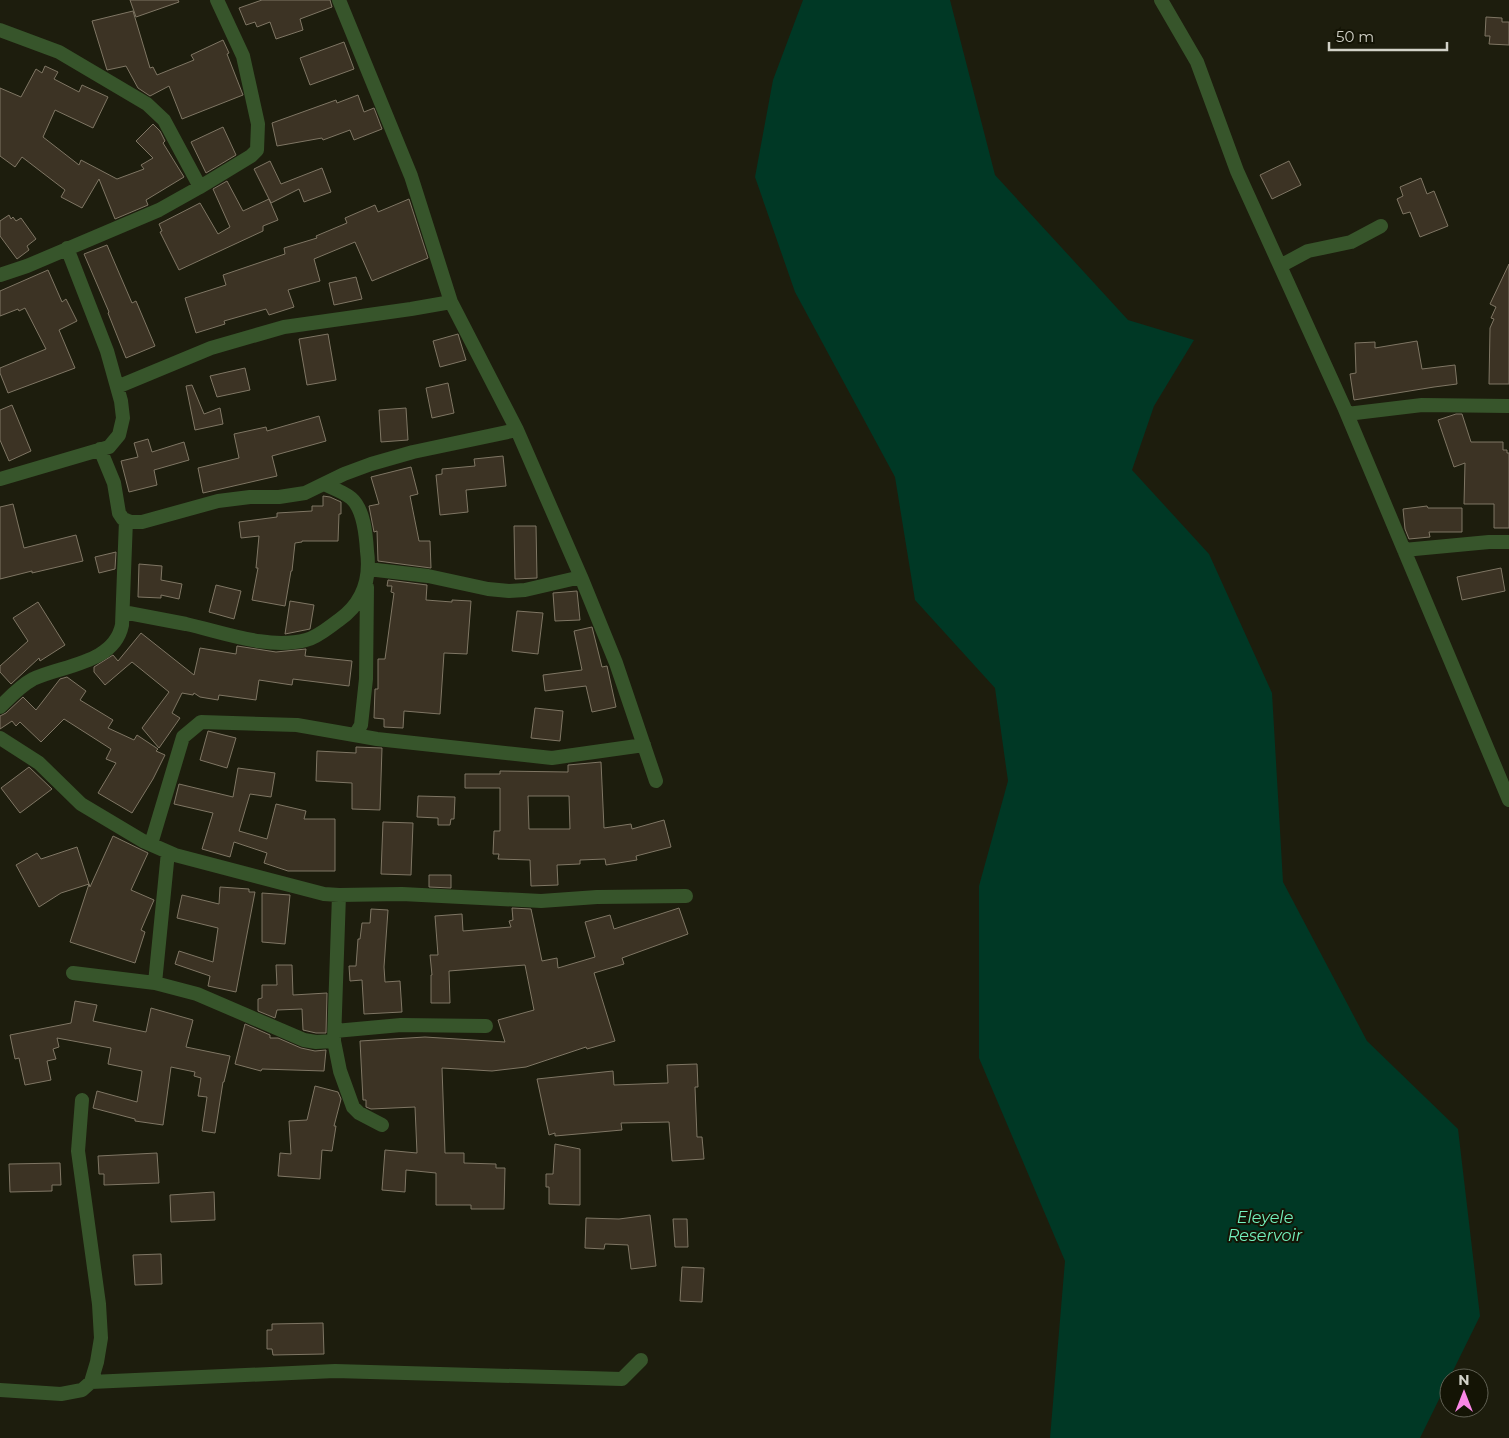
<svg xmlns="http://www.w3.org/2000/svg" width="1509" height="1438" font-family="Montserrat,sans-serif">
<style>
.water{fill:#003825}
.building{fill:#3c3324;stroke:#7f7664;fill-rule:evenodd}
.lines{fill:none;stroke-linecap:round;stroke-linejoin:round}
.minor{stroke:#37552b;stroke-width:14}
.labels{text-anchor:middle;dominant-baseline:central;stroke-width:4;stroke-linejoin:round;paint-order:stroke}
.water-label{font-size:16px;font-style:italic;fill:#74f3bf;stroke:#141405}
</style>
<rect width="100%" height="100%" fill="#1d1d0d"/>
<path class="water" d="M803,0H950L995,175L1128,320L1194,340L1154,406L1132,470L1209,554L1272,693L1283,882L1367,1041L1458,1129L1480,1316L1420,1438H1050L1065,1261L979,1058V886L1008,781L995,688L915,600L895,477L795,292L755,177L773,80Z"/>
<path class="building" d="M130,0H178L179,2L136,17Z
M262,0H330L332,7L300,19L303,30L276,39L270,22L257,27L255,22L246,25L239,8Z
M133,11L150,68L153,67L157,75L194,60L191,55L223,40L229,53L227,54L243,95L182,119L169,86L150,96L138,88L126,66L107,70L92,21Z
M1486,17L1502,18V22H1509V45L1489,44L1490,36H1485Z
M344,42L354,69L310,85L300,58Z
M45,66L58,72L54,79L79,92L82,85L108,97L93,128L55,110L43,137L79,165L81,160L117,179L144,169L141,165L153,158L136,141L153,124L160,131L165,141L163,143L184,177L146,200L148,205L115,219L99,179L82,208L61,197L65,190L22,157L15,167L0,156V88L21,97L36,69L42,73Z
M358,95L364,112L374,108L382,129L354,140L350,130L323,140L322,138L277,146L272,123L336,100L337,103Z
M223,127L236,155L206,173L191,142Z
M270,161L281,184L322,168L331,192L304,202L299,189L271,203L254,169Z
M1289,161L1301,185L1272,199L1260,175Z
M1421,178L1427,194L1434,191L1448,226L1420,237L1410,212L1403,214L1397,199L1403,196L1400,187Z
M227,181L243,211L269,199L278,220L263,226V231L179,270L160,232L162,231L159,224L200,203L218,234L230,227L213,189Z
M409,199L428,258L372,281L355,242L314,259L320,281L288,290L294,307L269,315L266,309L224,321L225,324L196,333L185,298L226,285L223,275L285,254L284,248L317,238L316,236L347,223L345,218L375,205L378,212Z
M9,215L11,219L13,217L16,221L21,218L36,239L27,246L29,250L17,259L0,236V221Z
M107,245L132,303L136,301L155,346L126,358L108,313L109,312L84,254Z
M1509,264V384H1489L1490,328L1494,319L1491,318L1496,307L1490,304Z
M48,270L62,302L66,299L77,321L59,330L75,368L8,393L0,373V368L46,349L25,308L19,311L18,309L0,316V291Z
M356,277L362,299L334,305L329,283Z
M328,334L336,380L307,385L299,339Z
M458,334L466,360L440,367L433,341Z
M1417,341L1422,369L1455,365L1457,384L1434,387L1354,400L1350,374L1356,373L1355,343L1375,342V348Z
M245,368L250,390L217,397L210,376Z
M448,383L454,413L432,418L426,388Z
M192,385L204,414L220,408L223,424L195,430L186,386Z
M12,405L31,451L9,461L0,440V410Z
M406,408L408,440L381,442L379,410Z
M1456,414H1462L1471,442H1503V450H1507V453H1509V528H1494V504H1464L1465,463L1454,467L1438,420Z
M319,416L326,441L272,456L277,476L203,493L198,468L239,458L234,434L266,427L267,431Z
M148,439L152,452L184,442L189,460L154,470L157,485L129,492L121,461L138,457L134,443Z
M503,456L506,486L466,490L468,512L440,515L436,475L442,474V469L475,466L474,459Z
M411,467L418,494L410,496L419,541H430L431,568L378,561L377,531L374,532L369,506L379,504L371,477Z
M323,496L330,497L341,502V514H339L338,541H302V542L295,543L292,571H291L285,606L252,600L258,568H256L259,536L241,538L239,522L277,517V513L312,511V506H323Z
M13,504L24,548L76,535L83,561L32,573V571L0,579V507Z
M1427,506L1428,508H1462V532H1429L1430,537L1409,539L1405,529L1403,509Z
M514,526H536L537,578L515,579Z
M116,552L115,569L99,573L95,557Z
M139,564L162,566L161,580L182,584L179,599L161,595V598L138,597Z
M1501,568L1505,591L1462,600L1457,577Z
M388,580L427,585L426,600L452,602V600L471,601L467,654L444,653L440,714L404,711L403,728L384,727V719L374,718L375,689H378V659H385L394,593L391,592L392,586H387Z
M216,585L241,591L234,619L209,612Z
M577,591L580,620L555,621L553,593Z
M290,601L314,605L310,629L285,634Z
M38,602L65,645L40,661L39,658L11,684L0,672V666L28,641L13,618Z
M517,611L543,613L538,654L512,651Z
M592,627L602,667L607,666L616,707L592,712L586,686L545,691L543,675L582,670L574,631Z
M141,633L194,675L200,648L236,654L237,646L276,652L306,649L305,656L352,661L349,686L293,679L292,685L259,680L256,700L219,695L218,700L200,697L194,693L193,695L182,693L172,713L180,718L159,748L142,728L169,692L132,662L105,685L94,672V667L113,655L118,661Z
M67,677L86,691L80,700L113,720L108,728L134,740L137,735L158,749L156,751L165,755L153,779L132,813L98,793L116,763L106,759L111,749L64,719L41,742L20,722L16,726L12,721L0,729V716L6,713L23,697L36,710L60,679Z
M535,708L563,711L560,741L531,738Z
M208,731L236,738L227,768L200,760Z
M356,747L382,748L380,810L352,809V783L316,781L317,751L356,753Z
M601,762L604,828L631,824L632,829L664,820L671,847L636,856L637,860L606,865L605,859L580,860V864L557,865L558,885L531,886L530,860L498,859L499,854H493L494,831H500V788H465V774H500V771L568,772V765ZM528,796H569L570,829H529Z
M29,767L52,789L20,813L1,788Z
M238,768L275,773L271,797L250,794L239,831L267,839L276,804L306,811L304,819H335V871H288L264,863L267,853L234,842L230,857L202,849L213,813L174,804L179,784L233,797Z
M418,796L455,797L454,819H451L450,825H438V818L417,817Z
M383,822L413,823L411,875L381,874Z
M113,836L148,853L131,890L154,900L141,930L145,932L135,963L70,942L89,884L61,893L39,907L16,865L37,853L41,859L77,847L90,887Z
M429,875H451V888L429,887Z
M220,887L249,889V892H255L236,992L208,986L210,976L175,964L179,951L213,962L218,928L177,918L182,895L219,904Z
M262,893L290,895L285,944L262,942Z
M512,908L531,909L542,961L557,958L558,968L595,957L585,922L610,915L614,929L679,908L688,934L622,958L624,964L594,973L615,1041L587,1049L586,1047L526,1067L492,1071L442,1068L445,1153H464V1163L496,1164V1168H505L504,1209H471V1205H436V1173L406,1170L405,1192L382,1190L385,1150L417,1153L415,1107L371,1109L366,1107V1100H363L360,1041L425,1037L505,1042L498,1020L534,1010L525,965L449,971L450,1003H431V975H432L430,955H438L435,916L462,914L463,931L511,927L509,921L513,920Z
M371,909L388,910L384,967L385,982L400,981L402,1012L364,1014L362,980L350,981L349,966H356L358,939H360L362,923H370Z
M276,965H292L293,995L327,993L326,1033H316L303,1030L302,1009L277,1010L275,1018L258,1011V999L262,998V985H277Z
M75,1001L97,1005L93,1021L146,1032L151,1008L193,1020L186,1047L230,1056L224,1082H223L215,1133L202,1131L207,1097L198,1096L201,1078L194,1076L195,1072L171,1067L163,1125L135,1121V1119L93,1108L97,1091L137,1102L142,1071L108,1064L111,1048L57,1038L59,1047L53,1049L56,1059L47,1061L51,1080L25,1085L19,1058L15,1059L10,1035L71,1023Z
M245,1024L270,1035V1038H278L301,1048L315,1051L326,1050L324,1071L262,1069L261,1071L235,1064Z
M697,1064L698,1087H695L697,1137H702L704,1159L672,1161L669,1122L621,1123L622,1130L555,1136V1133L549,1135L537,1079L613,1071L614,1085L668,1083L667,1065Z
M315,1086L338,1092L341,1099L334,1126H336L332,1151L322,1150L320,1179L278,1176L280,1153L291,1154L289,1121L307,1120Z
M555,1144L580,1149V1205L549,1204V1187H546V1174H553Z
M157,1153L159,1183L104,1185V1174H99L98,1156Z
M60,1163L61,1185H52V1191L10,1192L9,1164Z
M214,1192L215,1220L171,1222L170,1195Z
M650,1215L656,1266L631,1269L628,1245L605,1244L604,1249L585,1248L586,1218L619,1219Z
M673,1219H687L688,1247H675Z
M161,1254L162,1284L135,1285L133,1255Z
M682,1267L704,1268L702,1302L680,1301Z
M323,1323L324,1354L273,1355L272,1349H267V1330H272V1324Z"/>
<g class="lines">
<path class="minor" d="M339,0L411,176L451,302L517,430L581,577L616,663L656,781
M1161,0L1197,62L1237,171L1344,407L1509,800
M0,30L59,52L147,104L164,120L200,187
M1280,266L1308,251L1351,242L1381,226
M0,275L27,266L159,210L200,187L251,156L257,150L258,124L243,56L217,0
M117,387L211,348L284,327L411,309L451,302
M1347,414L1422,405L1509,406
M100,449L114,483L119,513L123,519L131,522H142L218,501L250,497H279L305,493L344,474L371,464L413,452L517,430
M0,479L109,447L119,435L123,418L121,401L107,351L67,248
M1404,550L1489,542H1509
M368,569L428,576L488,589L509,591L525,590L581,577
M123,612C144,616 165,620 186,624C223,632 268,650 306,640C318,637 329,627 339,620C363,603 371,580 367,551C366,535 364,509 351,498C344,492 332,488 324,484
M0,707C10,697 20,686 33,679C62,665 114,664 122,625L126,520
M355,735L361,725L366,679L367,587
M0,738L39,763L81,804L143,841L175,855L324,894L339,895L402,894L541,901L597,897L686,896
M151,844L183,737L201,722L297,725L377,739L552,758L644,745
M339,895L334,1041L340,1071L353,1107L359,1113L382,1125
M73,973L155,983L197,994L304,1040L316,1042L334,1041
M155,983L168,852
M335,1031L401,1025L486,1026
M91,1382L335,1371L622,1379L641,1360
M0,1390L61,1394L82,1390L91,1382L97,1362L101,1338L99,1304L78,1151L82,1100"/>
</g>
<g class="labels">
<g class="water-label">
<text x="1265" y="1217">Eleyele<tspan x="1265" dy="18">Reservoir</tspan></text>
</g>
</g>
<g transform="translate(1464 1393)"><circle r="24" fill="#141405" stroke="#606053"/>
<path d="M0-4L9 19L0 12L-9 19Z" fill="#fa87e7"/>
<text y="-8" font-size="14" font-weight="bold" text-anchor="middle" fill="#d2d2c8">N</text>
</g>
<path d="M1329 42v8h118v-8" fill="none" stroke="#d2d2c8" stroke-width="2.5"/>
<text x="1336" y="42" font-size="15" fill="#d2d2c8" stroke="#141405" stroke-width="4" paint-order="stroke">50 m</text>
</svg>
